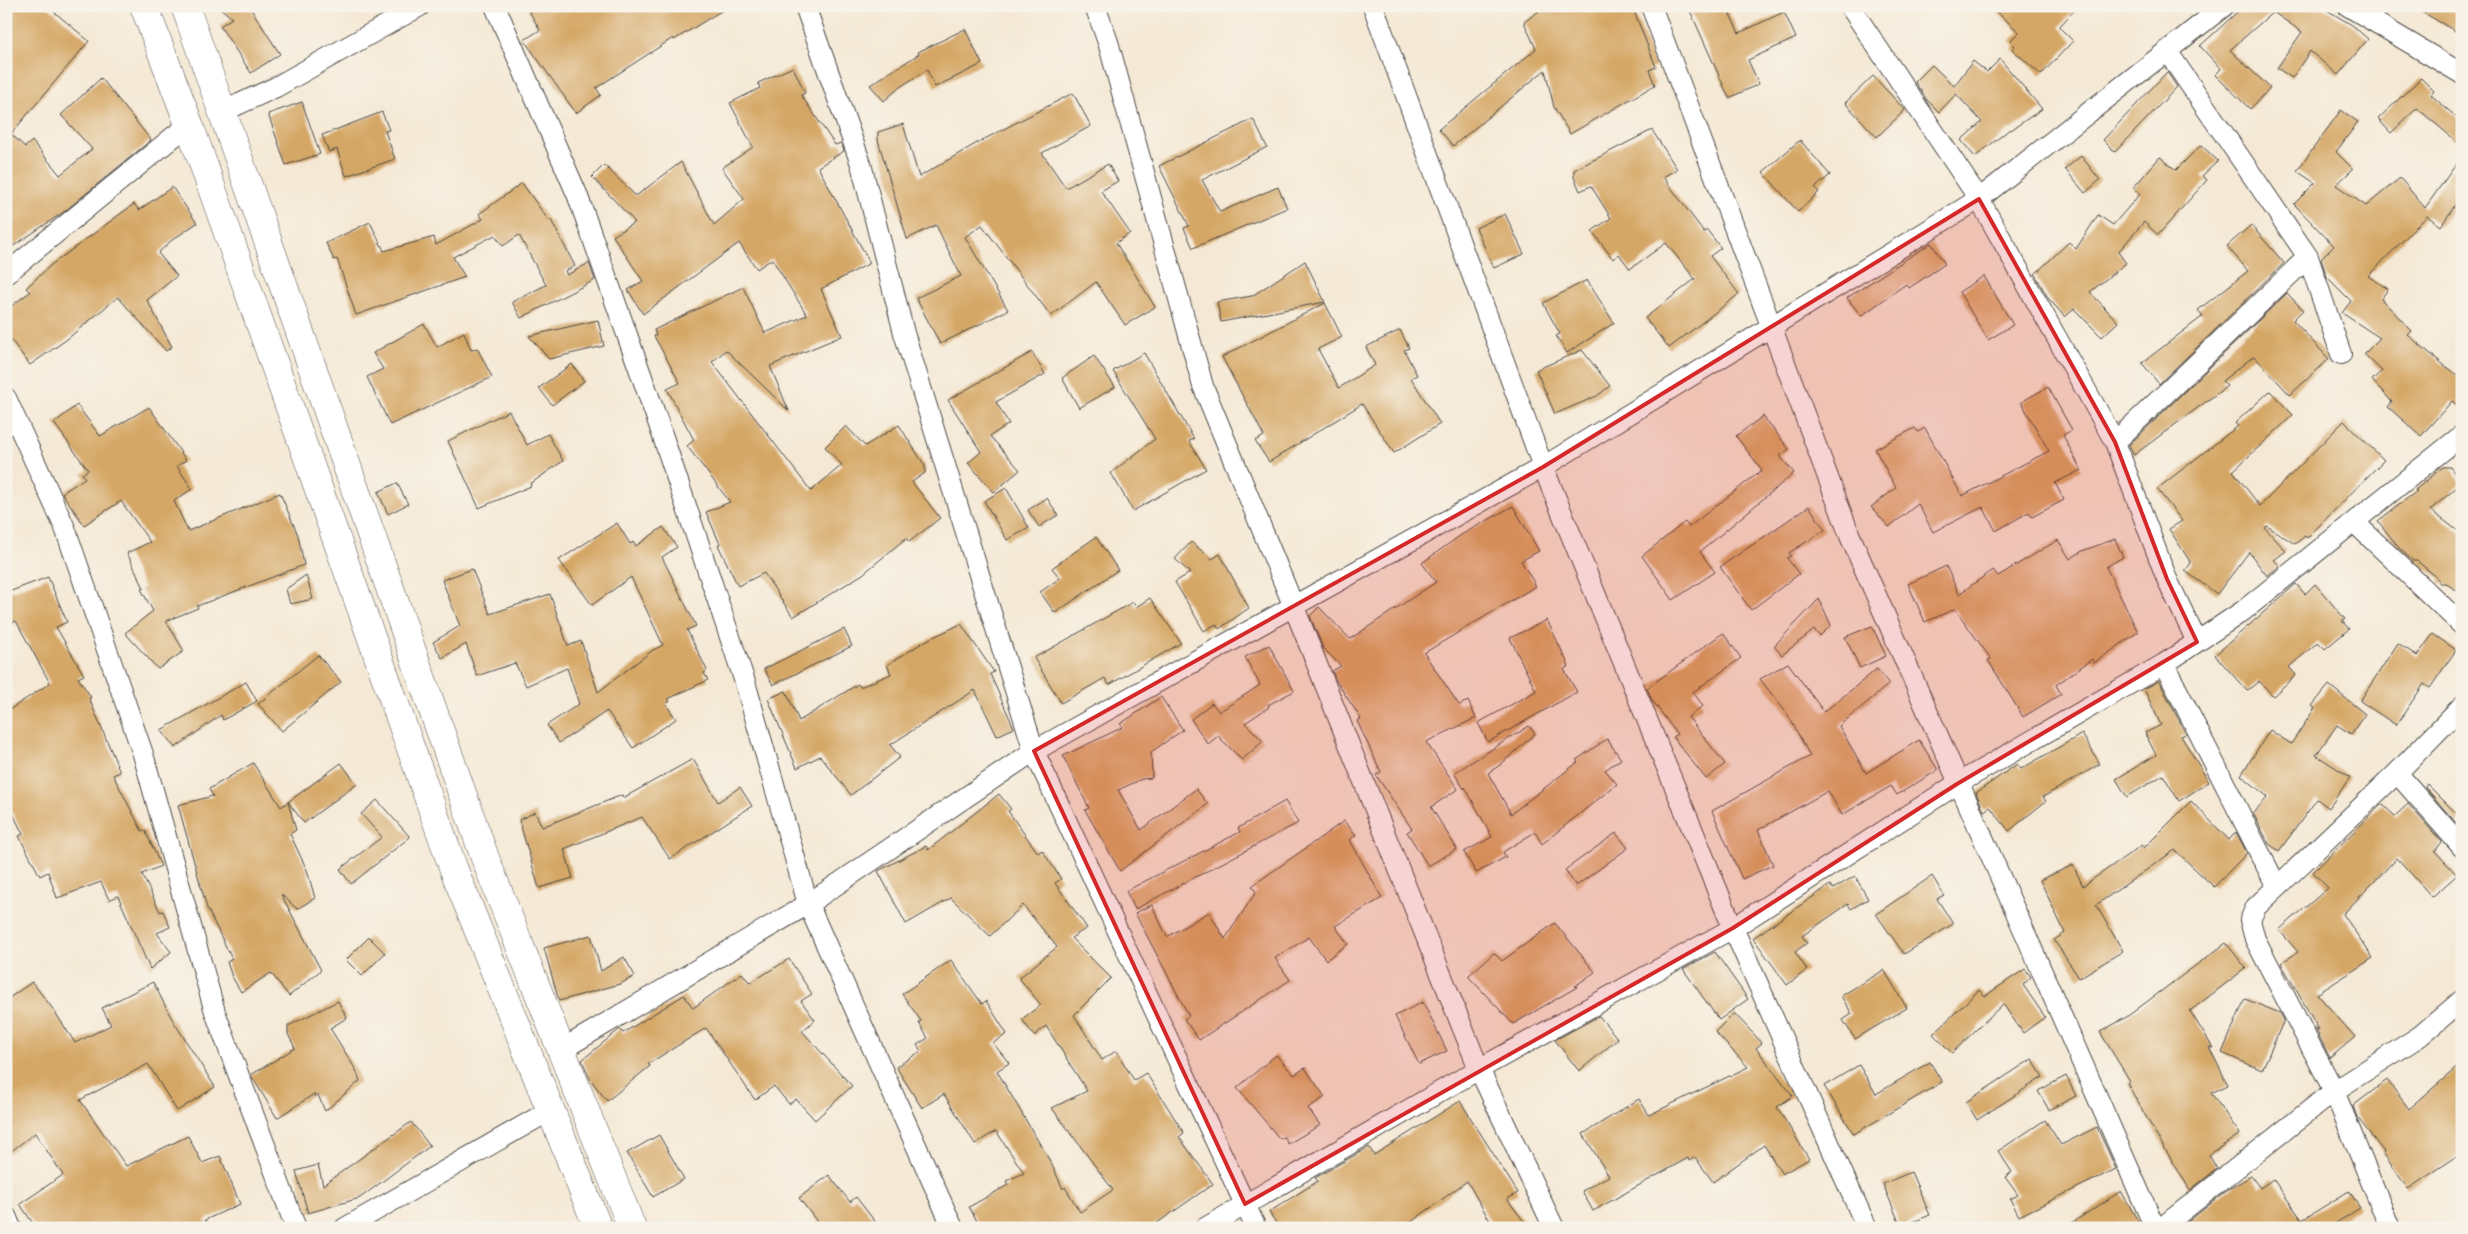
<svg xmlns="http://www.w3.org/2000/svg" width="2468" height="1234" font-family="Kalam,sans-serif">
<style>
.building{fill:#d5a766}
.lines{fill:none;stroke-linecap:round;stroke-linejoin:round}
.minor-casing{stroke:#494845;stroke-width:22}
.secondary-casing{stroke:#494845;stroke-width:29}
.minor{stroke:#fff;stroke-width:20}
.secondary{stroke:#fff;stroke-width:28}
.marked{fill:#d62828;fill-opacity:0.2;stroke:#d62828;stroke-width:4;stroke-linejoin:round}
</style>
<rect width="100%" height="100%" fill="#f7f3e8"/>
<filter id="ink" filterUnits="userSpaceOnUse"><feTurbulence type="fractalNoise" baseFrequency=".02" numOctaves="2"/><feDisplacementMap in="SourceGraphic" scale="10" xChannelSelector="R" yChannelSelector="G"/><feConvolveMatrix kernelMatrix="1 2 1 2 8 2 1 2 1" color-interpolation-filters="sRGB"/></filter>
<filter id="wash" filterUnits="userSpaceOnUse"><feTurbulence type="fractalNoise" baseFrequency=".0096" numOctaves="4" result="noise"/><feDisplacementMap in="SourceGraphic" scale="20" xChannelSelector="R" yChannelSelector="G"/><feGaussianBlur stdDeviation="1.12" result="paint"/><feColorMatrix in="noise" values="0 0 0 0 0 0 0 0 0 0 0 0 0 0 0 0 0 1.4 0 .05"/><feComposite in="paint" operator="in"/></filter>
<g filter="url(#wash)">
<rect width="100%" height="100%" fill="#f5e9d6"/>
<g id="blocks">
<path class="building" d="M6,6H47L89,41L11,134L25,147L32,141L60,175L92,149L61,115L101,78L151,140L65,211L6,251Z
M218,6H249L280,54L251,73L220,26L232,18Z
M526,6H729L674,40L673,38L596,88L601,95L576,113L524,40L540,30Z
M1546,6H1632L1656,67L1649,70L1655,85L1570,134L1554,107L1545,70L1453,146L1439,129L1536,49L1524,22Z
M1688,6H1726L1739,33L1784,12L1796,38L1748,60L1759,84L1729,98Z
M1990,6H2078L2059,27L2073,41L2041,75L2012,49L2015,46L2010,41L2019,32Z
M2244,6H2320L2352,25L2368,39L2338,75L2310,51L2292,78L2277,68L2302,32L2273,12L2230,50L2270,88L2250,109L2215,75L2221,69L2200,46Z
M2412,6H2462V35Z
M965,29L982,64L935,87L927,70L900,87L884,101L870,85L919,54L918,52Z
M2000,59L2042,109L2011,130L2010,129L1975,157L1961,140L1982,122L1956,94L1939,112L1927,100L1915,82L1932,65L1954,86L1973,61L1987,72Z
M793,67L805,93L801,95L835,145L841,143L844,151L818,167L870,263L821,289L842,336L770,366L789,411L726,350L712,362L811,491L842,465L825,447L846,426L865,446L899,425L925,466V473L912,482L940,518L909,542L906,538L863,574L793,617L764,573L738,586L718,545L720,544L706,512L730,502L687,446L694,440L667,389L680,383L654,336L656,335L654,330L743,287L765,333L807,315L772,259L757,269L739,243L643,314L628,290L643,281L613,236L635,222L592,177L604,165L636,196L681,162L714,225L744,199L722,168L753,147L730,103L760,88L758,83Z
M2167,72L2177,87L2115,152L2103,140Z
M1873,76L1905,110L1877,137L1845,103Z
M2421,78L2434,91L2431,95L2462,122V146L2417,108L2391,133L2378,119Z
M1073,93L1091,126L1042,153L1066,188L1108,164L1118,181L1101,191L1130,233L1116,243L1155,307L1125,325L1096,282L1051,316L982,225L965,237L1008,310L940,344L916,298L961,276L936,225L907,239L878,140V132L903,124L919,177L977,143Z
M302,102L320,154L286,165L268,114Z
M2341,110L2358,122L2336,152L2353,169L2336,185L2366,206L2400,178L2425,208L2462,156V195L2441,226L2427,216L2368,276L2388,289L2381,299L2412,331L2408,335L2462,380V409L2452,401L2421,436L2388,407L2392,402L2372,380L2382,371L2364,354L2380,338L2342,313L2351,301L2327,277L2321,259L2334,246L2294,204L2315,183L2297,171Z
M382,112L389,130L385,131L395,159L346,176L337,149L329,152L322,135Z
M1253,119L1267,147L1202,180L1220,212L1278,187L1287,208L1193,248L1184,228L1189,226L1159,166Z
M1652,130L1677,169L1663,177L1704,232L1707,230L1721,248L1710,256L1739,294L1669,348L1645,318L1695,279L1666,243L1630,269L1619,254L1613,259L1592,231L1611,218L1591,186L1580,191L1574,177V170Z
M1800,140L1830,175L1815,188L1819,192L1798,212L1763,172Z
M2201,145L2218,161L2202,176L2207,180L2158,235L2144,222L2118,252L2126,263L2090,292L2118,322L2102,337L2074,309L2065,317L2048,298L2035,274L2069,242L2076,249L2098,215L2113,225L2140,194L2133,188L2160,157L2176,170Z
M2081,156L2100,180L2085,193L2065,169Z
M522,183L549,221L551,220L575,266L565,271L567,275L589,263L595,280L521,318L512,302L546,285L519,235L503,246L495,235L453,257L465,277L356,315L337,259L334,260L326,243L370,222L384,251L434,237L436,245L483,219L479,214Z
M172,187L197,223L172,240L158,253L177,276L147,300L172,347L166,351L118,297L66,340L30,365L6,333V310L30,292L26,288L51,265L134,204L139,210Z
M1505,214L1524,254L1494,268L1476,228Z
M2251,225L2284,263L2159,384L2142,363L2203,316L2198,310L2248,271L2227,246Z
M1931,243L1945,264L1909,288L1906,284L1861,316L1847,298Z
M1305,261L1325,302L1221,322L1217,302L1252,296Z
M1984,276L2013,325L1988,340L1959,292Z
M1587,280L1614,323L1567,353L1556,336L1560,334L1543,303Z
M2287,293L2303,310L2293,320L2329,359L2290,395L2254,356L2222,381L2227,386L2134,455L2129,445Z
M1325,303L1342,337L1318,349L1339,388L1375,365L1366,347L1400,330L1409,348L1404,350L1417,375L1411,378L1440,424L1394,453L1362,404L1269,462L1255,441L1264,436L1222,357Z
M598,320L604,346L549,359L529,336Z
M424,324L437,347L464,332L471,350L477,348L492,377L390,425L367,377L383,369L373,353Z
M1582,350L1610,386L1597,396L1555,414L1536,370Z
M1032,352L1045,374L996,402L1009,424L990,436L1020,470L994,492L968,463L981,452L948,400Z
M1144,353L1194,439L1189,441L1206,469L1133,511L1111,473L1155,439L1113,371Z
M1094,356L1115,387L1079,408L1062,378Z
M572,364L584,381L552,405L539,388Z
M2048,387L2072,430L2063,435L2081,470L2055,483L2064,500L2032,517L2029,512L1996,531L1983,507L1933,532L1918,504L1889,527L1871,507L1896,488L1875,449L1915,428L1918,432L1925,428L1962,496L2049,451L2021,402Z
M2270,391L2293,415L2233,471L2260,506L2344,421L2384,460L2307,538L2305,536L2295,544L2267,526L2265,528L2286,551L2274,560L2280,566L2267,576L2249,552L2217,594L2185,571L2191,563L2169,529L2182,521L2157,489L2238,426L2235,423Z
M77,405L100,436L149,407L186,460L177,466L192,489L174,501L188,531L280,493L298,535L304,565L197,606L198,608L166,621L184,651L158,669L125,633L153,611L141,589L144,588L127,553L150,542L121,501L84,525L62,493L85,478L82,474L88,470L54,423Z
M509,411L527,445L548,434L563,461L530,484L531,486L479,508L448,441Z
M1763,416L1789,449L1780,456L1794,473L1700,552L1715,572L1673,600L1642,556L1685,522L1689,527L1762,470L1736,436Z
M2443,467H2450L2462,483L2430,510L2462,534V594L2445,583H2439V579L2417,561H2413L2399,548L2378,521L2417,491L2415,490Z
M397,483L408,504L388,514L378,492Z
M1006,488L1029,528L1007,540L984,501Z
M1047,498L1058,515L1039,527L1028,510Z
M1513,506L1539,551L1521,561L1536,586L1424,653L1459,705L1468,701L1476,718L1426,742L1458,789L1431,807L1457,849L1428,866L1407,832L1412,829L1376,775L1381,772L1357,721L1361,719L1337,682L1332,671L1341,666L1323,648L1310,616L1319,607L1350,639L1436,582L1422,563L1461,535Z
M1809,506L1825,530L1789,553L1791,556L1787,558L1799,574L1751,610L1720,567Z
M617,523L630,544L633,542L636,546L663,527L677,547L662,557L696,626L687,630L707,670L704,673L708,680L668,699L670,701L666,704L676,719L633,748L607,711L559,743L547,725L579,704L567,668L526,686L515,663L477,676L466,644L442,658L433,642L460,626L442,580L472,569L490,614L550,594L568,646L581,641L598,692L653,650L663,645L631,577L592,605L559,560Z
M1096,537L1118,570L1055,613L1040,592L1060,578L1052,568Z
M2115,539L2123,557L2106,567L2138,632L2094,663L2092,659L2056,685L2061,694L2023,717L1988,660L1991,659L1955,609L1925,622L1908,584L1946,566L1959,594L1993,570L1998,576L2058,540L2070,559L2082,551Z
M1191,542L1212,559L1220,554L1249,608L1219,629L1216,624L1204,631L1175,582L1190,573L1175,559Z
M306,575L313,599L290,604L286,589Z
M48,577L67,622L56,627L84,675L78,678L91,697L89,698L120,772L113,775L142,831L145,830L161,866L142,874L160,912L163,911L170,927L157,933L171,952L150,969L118,896L109,900L101,882L57,898L48,872L40,876L19,836L23,834L6,800V712L50,683L16,621L6,625V593Z
M2296,584L2305,594L2315,584L2345,619L2342,621L2349,629L2325,649L2318,642L2289,667L2296,675L2273,696L2259,681L2247,691L2215,655Z
M1150,598L1181,643L1109,685L1105,678L1061,703L1034,658L1133,602L1136,607Z
M1819,599L1831,625L1820,636L1814,630L1782,655L1774,646Z
M1547,620L1569,666L1564,669L1577,692L1488,742L1478,723L1536,691L1510,638Z
M961,624L994,672L990,674L1014,728L997,736L975,690L890,745L900,757L851,795L820,756L797,768L768,699L786,691L799,721L858,684L860,687L891,674L887,665L927,640Z
M1872,626L1886,656L1860,668L1845,637Z
M844,629L852,646L773,685L764,669Z
M1723,633L1741,658L1693,692L1703,706L1688,717L1725,764L1706,779L1673,737L1677,734L1652,700L1647,688Z
M2433,634L2456,650L2430,688L2424,684L2396,725L2360,701L2398,643L2417,656Z
M1269,645L1294,691L1268,705L1269,707L1245,723L1263,741L1242,760L1218,736L1208,744L1191,719L1212,703L1219,712L1260,685L1245,657Z
M318,655L341,682L282,731L258,704Z
M1788,663L1824,712L1877,669L1889,684L1839,726L1866,773L1919,740L1938,770L1897,795L1891,786L1842,815L1828,791L1758,830L1773,865L1742,879L1712,811L1810,756L1788,715L1760,679Z
M2159,681L2186,734L2181,736L2209,782L2179,801L2163,775L2127,797L2116,779L2156,755L2145,733L2161,725L2144,689Z
M246,682L257,701L223,720L221,715L175,748L161,730Z
M2329,685L2365,714L2351,734L2337,725L2316,755L2350,777L2329,808L2317,799L2279,851L2269,844L2253,813L2268,797L2241,775L2270,730L2291,744L2315,708L2312,706Z
M1161,697L1183,730L1151,752L1152,778L1142,779L1118,790L1141,830L1196,789L1208,804L1120,871L1085,810L1089,808L1063,756L1123,727L1120,724Z
M1529,726L1535,734L1500,765L1488,773L1511,814L1578,762L1576,760L1607,739L1621,759L1605,770L1617,784L1542,844L1535,832L1503,852L1506,857L1476,873L1464,852L1492,837L1465,787L1464,789L1454,773Z
M2082,734L2100,764L2043,797L2046,801L2009,831L1990,807L1984,811L1976,793L2017,764L2021,769Z
M693,759L718,802L740,787L752,806L670,859L642,817L564,849L573,878L539,888L519,820L535,812L542,827L622,795L623,798Z
M253,763L281,807L288,802L296,830L290,834L307,870L315,898L297,909L281,894L321,970L289,996L271,973L241,992L232,977L227,962L232,959L207,908L178,805L213,796L209,789Z
M341,763L357,784L304,823L288,802Z
M2427,784L2461,818L2457,824L2425,787Z
M999,794L1011,809L1008,811L1038,853L1042,850L1061,879L1055,883L1087,928L1071,938L1111,978L1074,1015L1102,1060L1116,1051L1134,1080L1146,1073L1184,1133L1179,1137L1213,1184L1150,1228H981L969,1207L1008,1185L1006,1181L1024,1173L996,1131L975,1144L944,1094L922,1108L896,1067L921,1051L917,1045L928,1038L919,1023L921,1021L902,994L951,960L982,1004L986,1001L1007,1034L993,1043L1009,1063L997,1071L1051,1163L1063,1189L1065,1187L1080,1212L1113,1190L1052,1108L1087,1091L1046,1026L1034,1036L1022,1019L1041,1005L1019,978L1057,947L1023,905L990,936L951,898L906,924L878,871L926,846L928,850Z
M377,800L410,837L351,884L340,869L382,837L361,814Z
M1285,801L1298,823L1135,909L1126,891L1240,832L1238,828Z
M2191,801L2229,840L2236,832L2247,853L2214,887L2175,850L2096,905L2123,951L2079,978L2054,940L2065,933L2040,880L2073,865L2083,886L2142,845L2144,848Z
M2382,804L2395,816L2408,804L2442,842L2435,851L2457,875L2432,897L2397,858L2343,914L2373,958L2317,994L2355,1037L2330,1058L2315,1028L2319,1030L2281,963L2298,952L2279,930L2328,888L2313,872Z
M1344,821L1356,835L1350,840L1382,898L1335,926L1348,944L1326,960L1309,937L1275,958L1290,980L1199,1040L1184,1019L1189,1016L1135,913L1152,905L1167,937L1209,912L1225,939L1256,892L1252,886Z
M1616,833L1628,848L1576,886L1565,870Z
M1855,876L1868,899L1851,909L1848,904L1802,936L1807,943L1795,952L1807,970L1787,985L1753,938L1830,885L1833,889Z
M1932,876L1944,895L1937,899L1953,924L1904,954L1876,914Z
M1555,923L1595,972L1575,986L1577,987L1513,1024L1468,976L1494,953L1502,961Z
M591,935L601,971L624,957L635,976L620,984L559,1001L544,948Z
M369,937L385,953L362,976L346,960Z
M2226,943L2246,968L2190,1011L2213,1048L2209,1047L2228,1085L2211,1093L2240,1134L2209,1155L2217,1169L2190,1190L2157,1136L2127,1083L2130,1081L2100,1032L2125,1018Z
M1715,952L1748,999L1719,1020L1683,969Z
M789,959L812,994L801,1001L815,1020L802,1031L852,1086L815,1120L796,1099L789,1104L774,1086L755,1100L706,1028L648,1064L650,1066L607,1101L590,1079L582,1060L620,1029L623,1033L684,995L693,1008L742,973L750,983Z
M2025,969L2031,977L2023,985L2045,1017L2023,1033L2003,1004L1952,1053L1933,1034L1979,990L1985,996Z
M1884,970L1907,1008L1855,1039L1843,1020L1852,1014L1841,996Z
M32,982L53,1009L75,1043L111,1025L102,1008L153,982L172,1019L215,1087L177,1111L148,1064L80,1100L126,1166L188,1136L202,1163L220,1156L240,1204L205,1220L209,1228H36L20,1204L63,1175L35,1133L6,1155V1000Z
M2245,999L2280,1013L2284,1020L2262,1070L2222,1053Z
M338,1001L347,1018L330,1028L356,1070L360,1081L325,1111L318,1095L315,1097L314,1094L277,1118L251,1075L295,1048L288,1034V1026Z
M1423,1002L1447,1051L1419,1064L1395,1016Z
M1734,1013L1762,1043L1756,1048L1793,1096L1777,1107L1809,1159L1782,1174L1764,1145L1713,1182L1695,1157L1689,1161L1688,1158L1593,1211L1582,1191L1609,1176L1583,1134L1639,1099L1649,1115L1748,1067L1715,1032Z
M1599,1016L1618,1039L1579,1071L1555,1040Z
M1276,1055L1294,1075L1305,1068L1325,1097L1308,1108L1320,1125L1288,1144L1284,1137L1280,1139L1237,1088Z
M2032,1059L2043,1077L1977,1120L1966,1102Z
M1930,1062L1942,1082L1854,1134L1824,1086L1859,1065L1876,1094Z
M2462,1063V1153L2408,1189L2383,1153L2384,1152L2357,1117L2353,1106L2387,1080L2409,1109Z
M2066,1076L2076,1096L2049,1110L2038,1091Z
M1460,1101L1518,1193L1507,1199L1529,1228H1494L1467,1181L1403,1228H1279L1269,1212L1318,1181L1315,1178L1369,1147L1374,1155Z
M2045,1120L2061,1145L2097,1127L2116,1169L2019,1216L2010,1199L2018,1195L2005,1177L2012,1172L1998,1151Z
M411,1122L430,1146L360,1198L308,1213L296,1171L318,1165L323,1185Z
M659,1135L684,1179L653,1197L627,1153Z
M1911,1172L1930,1215L1901,1227L1883,1184Z
M829,1175L850,1202L856,1197L880,1228H822L799,1198Z
M2251,1176L2260,1188L2273,1179L2302,1220L2349,1191L2360,1208L2328,1228H2180L2229,1189Z
M2121,1191L2142,1228H2064Z"/>
</g>
</g>
<g filter="url(#ink)">
<use href="#blocks" fill-opacity="0" stroke="#494845" stroke-width="1"/>
<g class="lines">
<defs>
<path id="minor" d="M495,6L577,194L658,422L745,682L808,904L953,1228
M805,6L861,164L904,333L1034,751L1256,1228
M1095,6L1108,42L1203,386L1294,607L1479,1069L1554,1228
M1373,6L1543,467L1733,928L1867,1228
M1651,6L1850,536L2155,1228
M2348,6L2462,74
M1851,8L1979,199L2115,442L2167,579L2197,642
M2167,51L2308,257L2341,354
M222,112L276,87L420,6
M6,274L189,124
M6,398L65,528L143,754L215,1012L296,1228
M2115,442L2308,257
M2354,522L2462,625
M2164,664L2277,887
M2397,773L2462,847
M561,1050L808,904L1034,751L1543,467L1979,199L2224,6
M6,1216L11,1228
M345,1228L549,1111
M1205,1228L1479,1069L1733,928L1957,784L2164,664L2243,611L2462,435
M2161,1228L2334,1091L2420,1036L2462,1000
M2390,1228L2334,1091L2255,939L2250,920L2256,907L2397,773L2462,706"/>
<path id="secondary" d="M144,6L189,124L454,870L598,1228
M185,6L485,858L632,1228"/>
</defs>
<use href="#minor" class="minor-casing"/>
<use href="#secondary" class="secondary-casing"/>
<use href="#minor" class="minor"/>
<use href="#secondary" class="secondary"/>
</g>
</g>
<path class="marked" d="M1979,199L2115,442L2167,579L2197,642L1957,784L1733,928L1245,1204L1034,751L1543,467Z"/>
<rect width="2468" height="1234" fill="none" stroke="#f7f3e8" stroke-width="25"/>
</svg>
